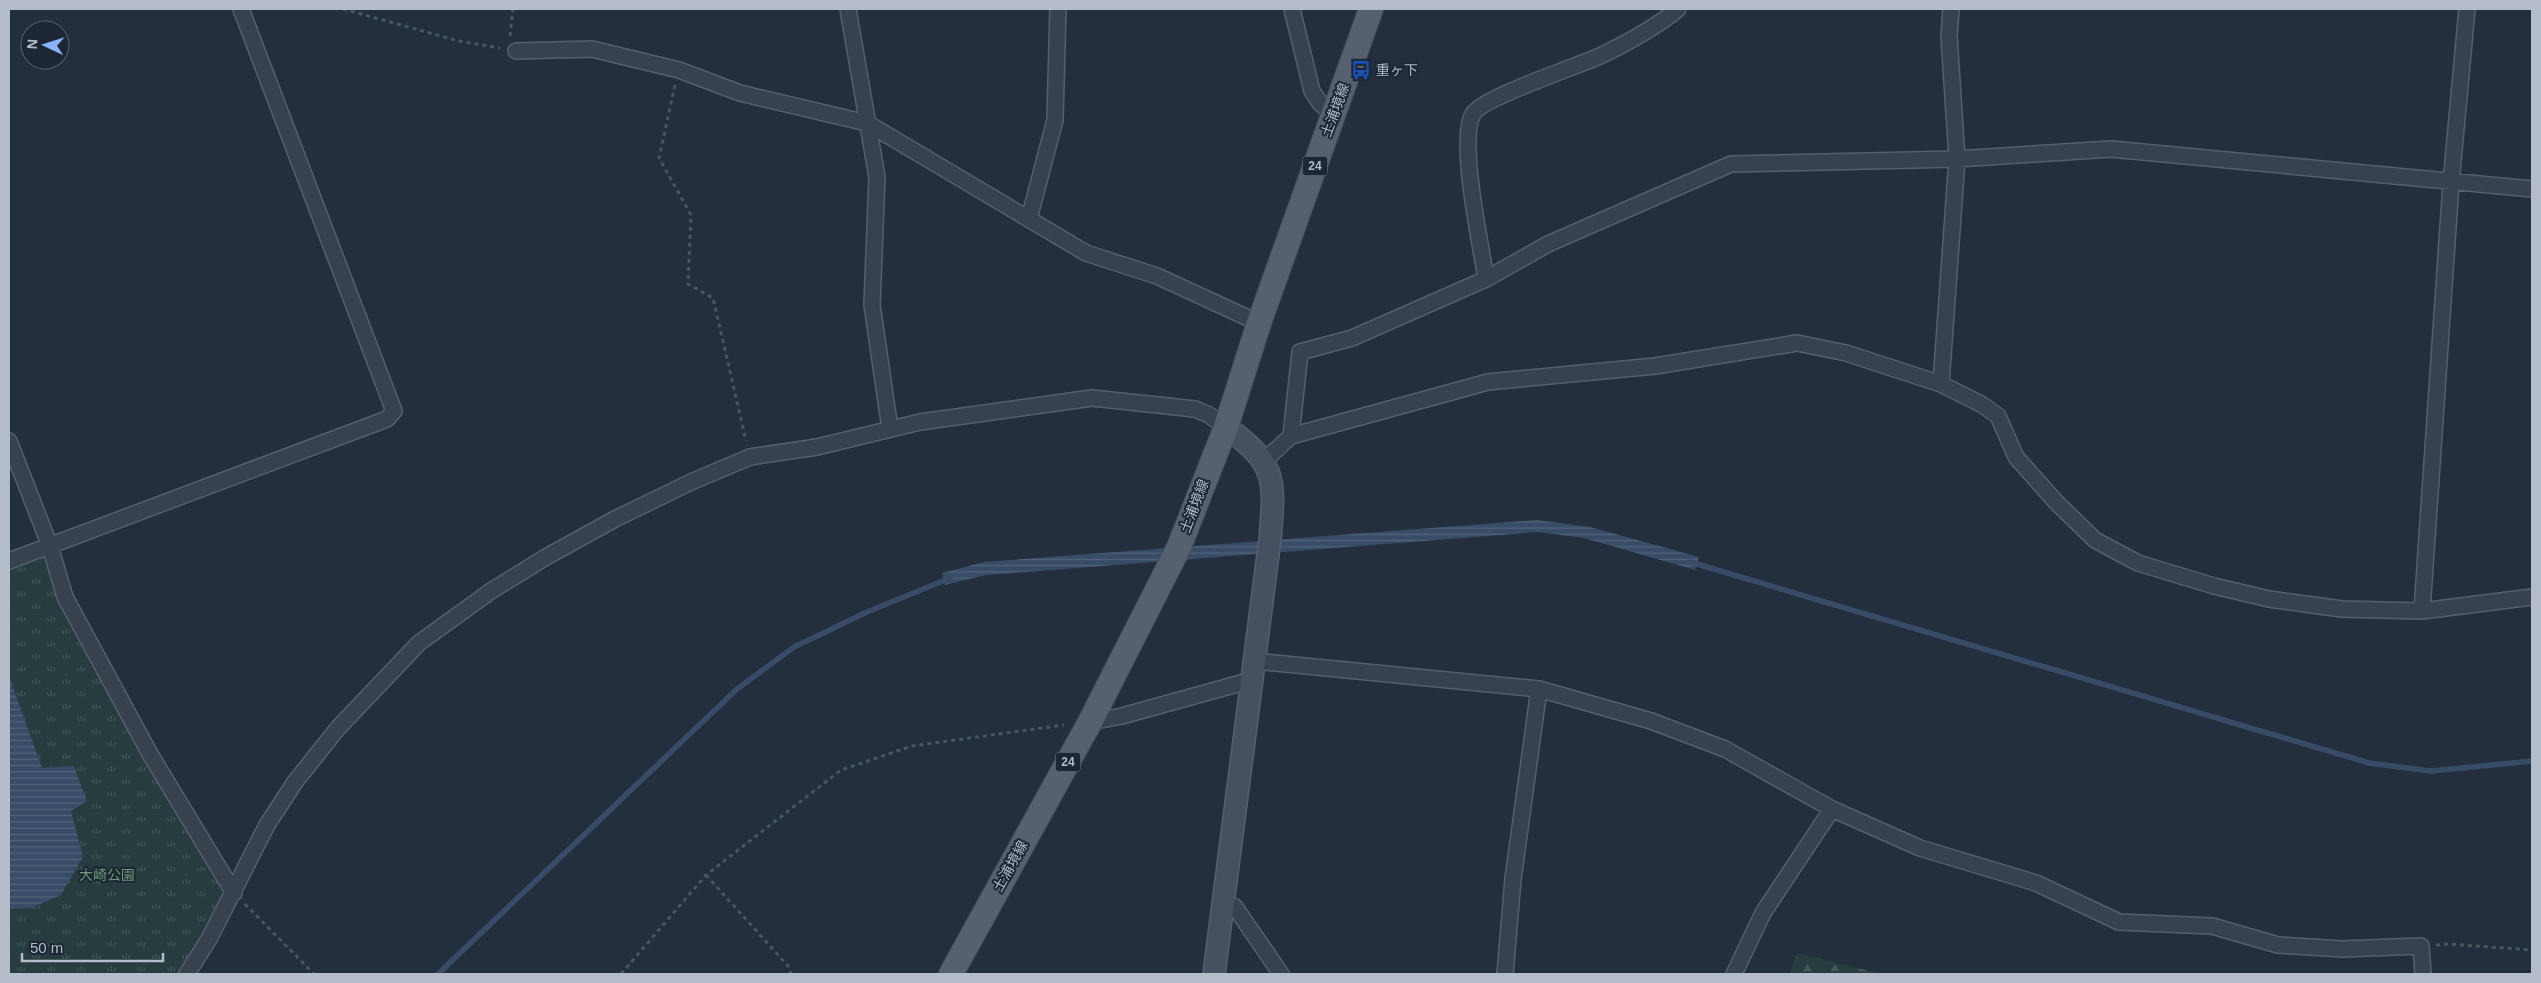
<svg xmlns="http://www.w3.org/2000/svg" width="2541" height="983" font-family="Helvetica,'Noto Sans JP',sans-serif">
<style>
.grass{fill:url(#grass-tufts)}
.forest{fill:url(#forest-firs)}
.water{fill:url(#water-rules)}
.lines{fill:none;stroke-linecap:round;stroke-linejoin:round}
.stream{stroke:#394c67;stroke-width:5.5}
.street-casing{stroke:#565f6c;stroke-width:18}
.secondary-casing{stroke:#565f6c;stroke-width:24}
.primary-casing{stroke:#414a57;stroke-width:26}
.path{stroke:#44595c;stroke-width:3;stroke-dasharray:4 4;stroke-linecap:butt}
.street{stroke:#38414e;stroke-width:15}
.secondary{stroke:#465061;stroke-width:21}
.primary{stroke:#56606e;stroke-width:24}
.labels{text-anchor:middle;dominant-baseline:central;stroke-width:4;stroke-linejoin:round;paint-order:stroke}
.shield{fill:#1d2633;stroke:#878f9c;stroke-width:1}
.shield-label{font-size:12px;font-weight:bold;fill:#b4bcc9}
.poi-label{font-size:14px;fill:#b4bcc9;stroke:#1d2633;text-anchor:start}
.street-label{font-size:14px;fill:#b4bcc9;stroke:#1d2633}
.park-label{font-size:14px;fill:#6b9a76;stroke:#1d2633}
</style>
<defs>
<pattern id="grass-tufts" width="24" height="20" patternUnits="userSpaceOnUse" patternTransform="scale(1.25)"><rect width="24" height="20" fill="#263c3f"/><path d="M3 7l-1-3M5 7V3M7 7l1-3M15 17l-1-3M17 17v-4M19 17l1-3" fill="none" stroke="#435659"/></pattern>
<pattern id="forest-firs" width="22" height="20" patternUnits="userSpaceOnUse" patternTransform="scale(1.25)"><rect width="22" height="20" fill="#263c3f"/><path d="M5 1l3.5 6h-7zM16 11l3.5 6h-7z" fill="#435659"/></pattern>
<pattern id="water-rules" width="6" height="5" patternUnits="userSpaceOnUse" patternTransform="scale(1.25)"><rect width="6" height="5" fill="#394c67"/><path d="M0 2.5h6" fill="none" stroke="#53647b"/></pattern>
</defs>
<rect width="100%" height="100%" fill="#242f3e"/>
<path class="grass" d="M50,546L65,597L234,893L187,974H9V561Z"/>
<path class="forest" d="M1798,953L1881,974H1789Z"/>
<path class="water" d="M1537,520L1590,527L1699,557L1695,570L1584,538L1538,532L986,575L945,585L942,573L984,562Z
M9,676L42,768L74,766L87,801L71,811L83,857L61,895L31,908L9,909Z"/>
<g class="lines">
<path class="stream" d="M1690,562L2369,763L2431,771L2532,761
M438,974L737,689L794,647L867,612L950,578"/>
<defs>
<path id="street" d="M848,9L877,177L872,305L890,429
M1292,9L1312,91L1320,103L1333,115
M516,51L592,49L679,70L740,93L867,123L1086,253L1157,276L1259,323
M1029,219L1055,120L1058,9
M1486,279C1481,245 1458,141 1473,114C1481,98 1578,66 1600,56C1627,43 1655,28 1678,9
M1941,384L1957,159L1949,36L1951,9
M1291,436L1300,352L1352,338L1486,279L1548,244L1731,164L1957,159L2111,149L2532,189
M9,441L50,546L65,597L150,754L234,893
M1264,461L1291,436L1488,382L1655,366L1797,343L1846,353L1941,384L1981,404L1998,416L2016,457L2056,502L2095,540L2138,563L2214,586L2269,599L2342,609L2422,611L2532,597
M9,561L387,419L394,411L241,9
M2422,611L2451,183L2467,9
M1255,661L1539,689L1651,721L1725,749L1832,809L1920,848L2036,883L2119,922L2212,926L2278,945L2342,949L2421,946L2423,974
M1090,722L1122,716L1241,683L1252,684
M1222,905L1235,907L1281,974
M187,974L209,939L267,825L295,782L338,728L419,643L491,591L546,557L615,519L691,482L750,457L817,447L920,422L1092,398L1195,409L1209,415L1226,427
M1505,974L1513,879L1539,689
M1734,974L1763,913L1832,809"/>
<path id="secondary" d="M1214,974L1270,539C1275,479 1277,464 1226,427"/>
<path id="primary" d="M951,974L1090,722L1179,547L1226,427L1259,323L1371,9"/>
</defs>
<use href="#street" class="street-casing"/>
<use href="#secondary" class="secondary-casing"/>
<use href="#primary" class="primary-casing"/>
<path class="path" d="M343,9L459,41L500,48
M510,36L513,9
M675,85L659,158L691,215L688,284L713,298L746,441
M706,875L788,966L791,974
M245,904L314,974
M2436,945L2448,944L2532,950
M621,974L706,875L841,770L912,746L1064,725"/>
<use href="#street" class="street"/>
<use href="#secondary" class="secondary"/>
<use href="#primary" class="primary"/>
</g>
<defs>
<symbol id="bus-bare" viewBox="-9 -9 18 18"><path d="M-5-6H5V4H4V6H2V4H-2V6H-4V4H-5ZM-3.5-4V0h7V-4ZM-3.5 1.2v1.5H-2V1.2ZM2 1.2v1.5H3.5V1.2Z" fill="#1a4fb4" stroke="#1d2633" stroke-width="2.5" paint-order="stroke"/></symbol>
</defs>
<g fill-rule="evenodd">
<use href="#bus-bare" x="1347" y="56" width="28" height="28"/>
</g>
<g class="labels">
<g class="shield">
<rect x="1302.5" y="156.5" width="25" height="19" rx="4"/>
<rect x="1055.5" y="752.5" width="25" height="19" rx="4"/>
</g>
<g class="shield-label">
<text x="1315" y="166">24</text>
<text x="1068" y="762">24</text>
</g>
<g class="poi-label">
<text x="1376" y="70">重ヶ下</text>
</g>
<g class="street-label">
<text transform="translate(1335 110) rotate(-70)">土浦境線</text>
<text transform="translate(1194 506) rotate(-69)">土浦境線</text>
<text transform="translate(1010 866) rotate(-61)">土浦境線</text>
</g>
<g class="park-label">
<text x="107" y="875">大崎公園</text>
</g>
</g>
<rect width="2541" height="983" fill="none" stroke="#b4bcc9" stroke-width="20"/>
<g transform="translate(45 45) rotate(274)"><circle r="24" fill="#1d2633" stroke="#59626f"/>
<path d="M0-4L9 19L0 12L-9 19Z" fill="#8ab4f8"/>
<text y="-8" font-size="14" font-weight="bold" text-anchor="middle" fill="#b4bcc9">N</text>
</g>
<path d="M22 953v8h141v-8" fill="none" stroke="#b4bcc9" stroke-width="2.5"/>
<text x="30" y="953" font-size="15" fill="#b4bcc9" stroke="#1d2633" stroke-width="4" paint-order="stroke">50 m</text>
</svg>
